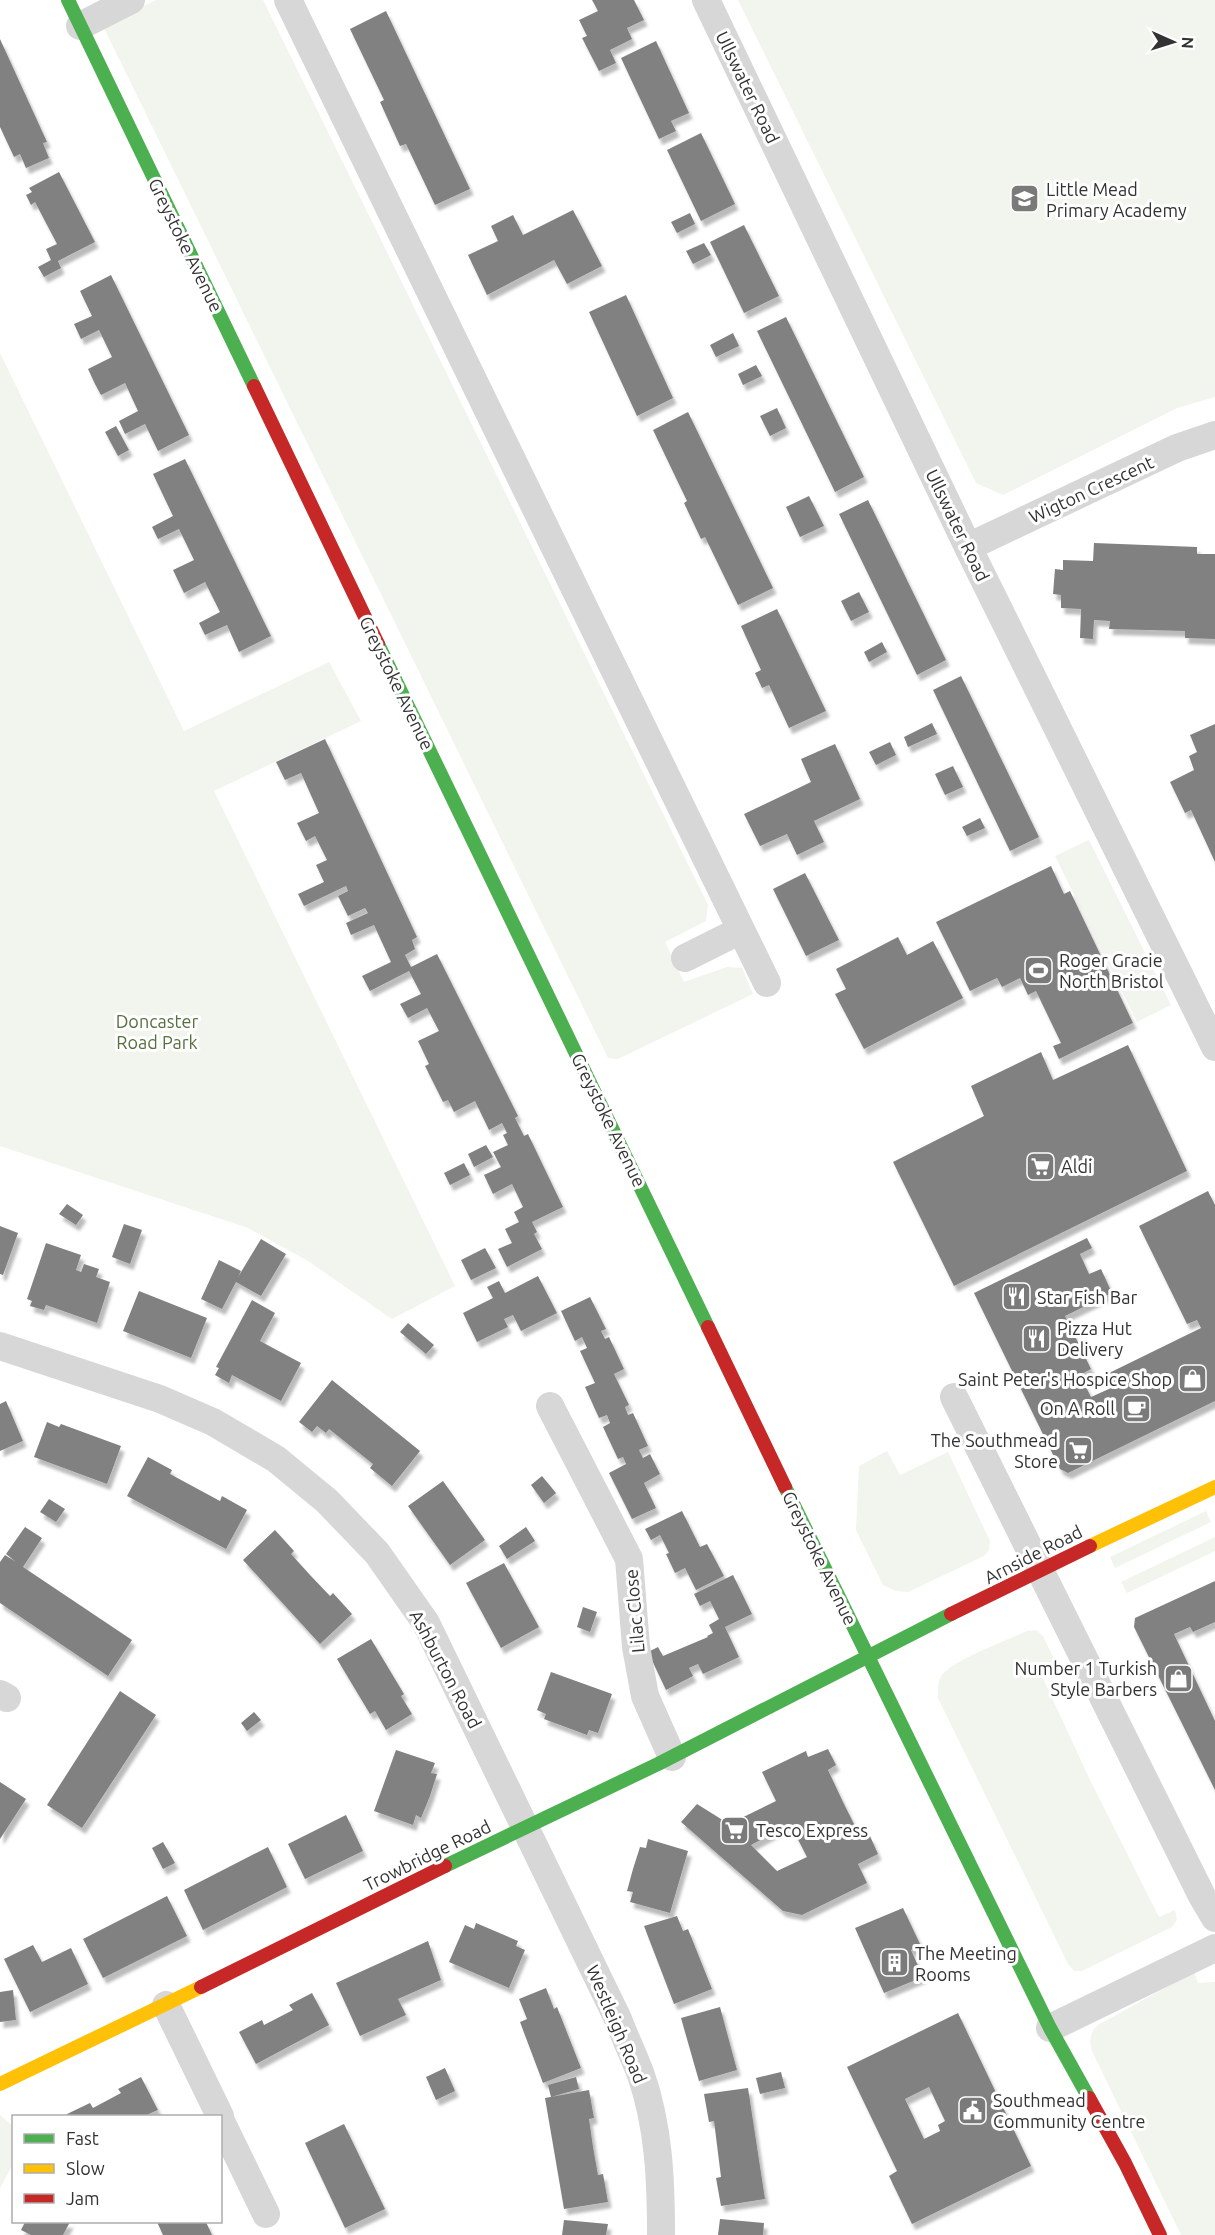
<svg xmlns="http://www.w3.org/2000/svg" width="1215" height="2235" font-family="Ubuntu,sans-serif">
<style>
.green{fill:#f1f5ed}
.building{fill:#818181;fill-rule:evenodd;filter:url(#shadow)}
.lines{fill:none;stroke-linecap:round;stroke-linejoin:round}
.street{stroke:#d7d7d7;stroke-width:28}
.fast{stroke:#4caf50;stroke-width:14}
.slow{stroke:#ffc107;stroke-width:14}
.jam{stroke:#c62828;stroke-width:14}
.labels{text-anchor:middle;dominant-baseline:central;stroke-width:6;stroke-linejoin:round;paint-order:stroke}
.street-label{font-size:18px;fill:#333;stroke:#fff}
.poi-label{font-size:18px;fill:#333;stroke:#fff;text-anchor:start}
.park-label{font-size:18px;fill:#56703f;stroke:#fff}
</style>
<defs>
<filter id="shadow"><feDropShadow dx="3.5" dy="6" stdDeviation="1.5" flood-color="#0004"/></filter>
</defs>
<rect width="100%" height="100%" fill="#fff"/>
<path class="green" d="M156,0H263L708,905L706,921L665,942L684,982L727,967L742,968L753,994L618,1059L608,1058L103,26Z
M738,0H1215V397L1177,408L1003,495L976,483Z
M0,353L184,731L329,662L361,721L214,791L455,1286L392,1319L308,1261L248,1228L0,1146Z
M1089,840L1171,1005L1137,1022L1055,856Z
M887,1451L900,1475L948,1452L990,1541L989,1550L984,1556L908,1592L896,1591L883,1585L856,1530L859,1466Z
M1206,1511L1211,1522L1115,1568L1110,1557Z
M1215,1537V1551L1127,1593L1121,1582Z
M1036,1630L1043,1636L1056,1663L1040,1672L1091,1782L1159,1917L1175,1910L1177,1920L1172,1927L1082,1971H1074L1068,1964L938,1698C938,1690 937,1683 942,1675C953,1660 1008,1640 1027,1631Z
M1194,1972L1198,1983L1215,1982V2235H1181L1092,2051C1089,2041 1090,2032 1098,2025Z
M0,2115L14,2127L13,2164L0,2188Z"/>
<path class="building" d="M592,0H634L644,20L627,28L632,39L610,50L616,63L599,71L582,38L587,36L579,20L598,11Z
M386,11L470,189L435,205L406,144L400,146L380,102L384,100L350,29Z
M0,39L47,142L43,143L49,158L26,168L20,154L14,157L0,127Z
M656,41L689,113L671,121L676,131L659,139L621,58Z
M701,133L735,204L701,221L667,150Z
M59,172L95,242L58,261L61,268L44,277L38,267L51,260L46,249L57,244L35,202L31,205L26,195L32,192L29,188Z
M573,210L602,266L567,284L554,260L487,295L468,255L498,241L491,226L513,215L523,235Z
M690,213L695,224L677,233L671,222Z
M744,225L779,296L744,313L710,242Z
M704,243L711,255L693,264L686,251Z
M111,275L189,435L158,451L145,424L125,434L119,421L138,411L125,383L101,395L95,384L88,369L112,357L99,330L81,339L74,324L92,316L80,291Z
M626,295L673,398L637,416L589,312Z
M786,317L864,477L835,492L757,331Z
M733,333L739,346L716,357L710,345Z
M756,365L762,376L743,385L738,374Z
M777,408L786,428L770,436L760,416Z
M688,412L773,588L738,605L705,537L701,539L684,503L687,501L653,430Z
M116,426L129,450L118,456L105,432Z
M185,459L271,636L239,652L227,625L205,635L199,623L220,612L205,582L184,593L173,570L194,560L179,529L158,539L152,527L173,516L153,474Z
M809,496L824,526L800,537L786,507Z
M868,500L946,660L917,675L839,514Z
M1094,543L1197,547V554H1215V639L1185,638V631L1109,629L1110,621L1094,620L1093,639L1080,638L1081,609L1061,608V595L1053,594L1055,569L1063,570V560L1093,561Z
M859,592L869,612L851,621L841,601Z
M777,609L826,711L789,728L769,685L762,688L755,673L761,670L741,626Z
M882,642L887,652L869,662L864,652Z
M961,676L1039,837L1010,851L933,690Z
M932,723L937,734L908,747L904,737Z
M1215,724V862L1191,810L1185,813L1170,782L1194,770L1189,756L1197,752L1190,735Z
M325,739L417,937L412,940L415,949L405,955L411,967L437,954L518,1116L515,1118L524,1136L528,1134L563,1207L532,1222L537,1232L534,1234L542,1249L507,1267L498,1249L512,1243L505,1229L519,1222L514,1212L523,1207L512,1184L493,1194L484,1175L501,1167L493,1152L508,1145L503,1135L507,1133L502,1123L489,1130L475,1101L454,1112L448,1100L443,1102L425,1066L429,1064L418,1041L439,1031L427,1008L408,1018L400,1004L421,994L409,971L370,991L362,976L391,962L374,925L351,935L346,923L368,913L365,908L348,916L338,896L348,891L346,886L304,906L298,894L324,882L316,865L327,860L315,836L306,841L297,823L319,813L301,773L285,780L276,762Z
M890,742L896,755L876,765L869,752Z
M835,744L860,799L814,821L824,842L797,855L787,834L760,846L744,814L811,782L801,759Z
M953,766L963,787L945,795L935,774Z
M980,818L985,828L967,836L962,827Z
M1051,866L1064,894L1070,891L1133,1023L1059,1059L1053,1046L1061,1043L1036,991L1028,995L1020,978L1002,987L997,978L970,991L936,922Z
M805,873L839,940L806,956L773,889Z
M898,937L907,955L933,941L963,998L864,1049L835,994L846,989L836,969Z
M1128,1045L1187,1171L954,1286L893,1162L984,1116L971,1086L1041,1052L1053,1080Z
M486,1145L493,1157L474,1167L468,1154Z
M464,1163L470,1175L450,1185L444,1173Z
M1208,1191L1215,1205V1401L1068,1473L1060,1469L974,1293L1087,1238L1092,1248L1080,1254L1089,1274L1101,1269L1112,1293L1065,1316L1091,1369L1080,1375L1091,1397L1111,1388L1105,1375L1201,1328L1197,1320L1187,1324L1139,1226Z
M67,1204L83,1215L76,1225L59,1214Z
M124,1224L142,1230L130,1264L112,1257Z
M0,1226L18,1233L3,1275L0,1274Z
M261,1239L286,1254L261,1296L236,1282L222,1309L201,1299L219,1260L241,1271L238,1277Z
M46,1243L81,1255L76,1270L81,1272L84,1264L99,1269L96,1277L110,1282L97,1323L46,1305L44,1310L30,1306L32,1301L27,1299Z
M485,1248L496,1268L471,1280L461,1260Z
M538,1276L557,1313L521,1331L513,1315L504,1319L508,1327L477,1342L463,1313L493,1298L487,1287L499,1281L505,1293Z
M139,1291L207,1318L191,1358L123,1331Z
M590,1297L606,1329L601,1331L605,1339L609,1337L624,1369L614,1374L629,1405L625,1407L628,1415L633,1413L648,1446L639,1450L643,1458L650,1454L660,1474L644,1483L656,1508L632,1519L609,1473L626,1464L623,1457L618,1459L603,1427L610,1423L607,1415L599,1418L585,1387L595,1383L580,1351L587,1348L582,1337L575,1341L561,1311Z
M252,1300L275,1313L260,1341L301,1363L281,1401L232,1375L229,1383L215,1375L219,1368L216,1367Z
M408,1323L434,1345L426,1354L400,1332Z
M332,1380L420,1451L392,1486L370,1468L373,1464L329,1429L326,1433L317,1426L312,1432L299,1422Z
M6,1401L23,1441L0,1451V1404Z
M47,1422L59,1427L61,1424L121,1446L107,1484L34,1457Z
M148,1457L172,1470L170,1474L220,1501L222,1496L247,1510L226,1549L127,1496Z
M542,1476L556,1493L544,1503L531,1485Z
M443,1481L485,1540L450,1565L408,1506Z
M49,1499L65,1509L56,1522L40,1512Z
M682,1511L700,1547L707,1544L724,1576L696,1590L685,1568L675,1573L666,1554L669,1553L660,1535L651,1540L645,1529Z
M25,1527L42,1538L23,1567L132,1640L108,1676L0,1603V1562L5,1555L16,1562L6,1554Z
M526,1527L535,1541L507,1559L499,1546Z
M275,1530L294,1551L291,1554L310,1575L330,1596L333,1593L352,1614L320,1644L243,1560Z
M504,1563L539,1627L501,1648L466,1583Z
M733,1575L752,1614L725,1627L739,1657L703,1674L698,1664L689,1668L693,1676L666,1690L648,1652L658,1647L663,1656L708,1637L707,1636L713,1633L709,1625L719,1619L710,1601L700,1606L694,1594Z
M1215,1581V1622L1193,1632L1190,1627L1174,1634L1215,1721V1790L1134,1627L1135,1618Z
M583,1607L597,1612L590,1632L577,1627Z
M371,1639L404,1694L401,1696L412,1714L386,1730L375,1711L370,1714L337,1659Z
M551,1672L612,1694L598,1733L589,1730L587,1735L544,1719L546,1714L537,1710Z
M120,1691L156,1715L82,1828L47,1805Z
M254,1712L261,1720L247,1731L241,1723Z
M828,1749L836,1765L828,1770L843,1802L862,1840L870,1836L878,1854L858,1864L867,1883L802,1915L783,1911L681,1822L697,1804L729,1824L776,1801L762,1772L806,1751L808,1757ZM790,1824L807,1857L777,1871L751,1845Z
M396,1750L435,1763L431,1773L437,1774L430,1796L421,1818L416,1815L413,1825L374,1811Z
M0,1782L26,1799L0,1839Z
M346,1815L363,1851L305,1879L288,1844Z
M648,1839L688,1851L670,1913L630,1902L633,1892L627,1891L633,1869L640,1847L646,1848Z
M163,1842L175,1863L163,1869L152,1848Z
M268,1847L287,1887L203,1930L184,1890Z
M167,1896L187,1936L103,1978L83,1939Z
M903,1908L921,1946L911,1950L923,1977L884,1993L855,1928Z
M677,1916L683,1931L688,1929L712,1989L674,2004L644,1926Z
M476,1923L518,1941L516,1946L525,1950L509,1988L449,1962L465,1925L474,1929Z
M428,1941L441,1980L398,1999L406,2015L360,2036L336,1983Z
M33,1945L42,1962L71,1948L88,1984L30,2012L4,1959Z
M546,1988L554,2009L557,2007L581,2068L543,2083L520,2022L527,2019L519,1999Z
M13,1990L16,2020L0,2022V1992Z
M312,1993L329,2025L256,2064L239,2032L262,2020L264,2025L293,2010L289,2005Z
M720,2007L737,2070L699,2081L681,2018Z
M958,2013L1031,2166L912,2224L889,2176L897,2171L847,2067ZM929,2087L945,2121L938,2125L940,2131L924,2139L905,2099Z
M445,2068L455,2091L436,2100L426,2077Z
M781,2072L785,2088L760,2094L756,2078Z
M141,2077L158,2110L144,2116H68L67,2114L90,2103L93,2108L121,2093L118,2089Z
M576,2077L579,2089L551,2097L548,2085Z
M748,2088L765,2199L721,2206L716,2178L721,2177L714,2121L709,2122L704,2094Z
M589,2090L594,2118L589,2119L593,2147L598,2175L603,2174L608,2202L564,2209L545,2098Z
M344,2124L385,2209L345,2228L305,2143Z
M720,2219L764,2223L763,2235H718Z
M564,2220L608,2224L606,2235H562Z
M25,2222H70L63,2235H31L21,2230Z
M157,2222H206L212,2235H163Z"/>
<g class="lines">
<path class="street" d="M288,0L767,983
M706,0L968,547L1215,1047
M80,26L131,0
M968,547L1177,448L1215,435
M685,958L741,930
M0,1346L160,1399L213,1422L276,1459L327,1501L377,1553L426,1623L618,2019C625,2038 634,2056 641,2075C659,2127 661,2181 661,2235
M954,1397L1202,1896L1215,1918
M550,1406L629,1559L636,1647L645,1696L672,1757
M0,1694L7,1698
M166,2005L220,2116
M1050,2028L1215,1948
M220,2119L266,2214"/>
<path class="fast" d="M68,0L254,386
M378,644L708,1327
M785,1487L1050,2028L1089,2098
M445,1866L658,1764L951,1614"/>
<path class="slow" d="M1090,1546L1215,1487
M0,2084L201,1987"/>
<path class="jam" d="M254,386L378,644
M708,1327L785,1487
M951,1614L1090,1546
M201,1987L445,1866
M1089,2098L1125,2163L1160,2235"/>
</g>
<defs>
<symbol id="school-square" viewBox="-11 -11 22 22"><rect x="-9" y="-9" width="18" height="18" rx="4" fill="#7a7a7a" stroke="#fff"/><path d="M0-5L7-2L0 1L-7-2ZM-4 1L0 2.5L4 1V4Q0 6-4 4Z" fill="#fff"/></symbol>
<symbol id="stadium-square" viewBox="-11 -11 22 22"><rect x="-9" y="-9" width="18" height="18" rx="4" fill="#7a7a7a" stroke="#fff"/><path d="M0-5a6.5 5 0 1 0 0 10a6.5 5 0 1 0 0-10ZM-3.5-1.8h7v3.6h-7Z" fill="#fff"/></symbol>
<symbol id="supermarket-square" viewBox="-11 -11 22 22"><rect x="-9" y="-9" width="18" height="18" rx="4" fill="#7a7a7a" stroke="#fff"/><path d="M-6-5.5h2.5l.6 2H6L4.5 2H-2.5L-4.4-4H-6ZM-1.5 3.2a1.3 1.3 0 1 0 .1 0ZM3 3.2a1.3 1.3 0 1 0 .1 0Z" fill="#fff"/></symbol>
<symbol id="restaurant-square" viewBox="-11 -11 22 22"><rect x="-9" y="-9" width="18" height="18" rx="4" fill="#7a7a7a" stroke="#fff"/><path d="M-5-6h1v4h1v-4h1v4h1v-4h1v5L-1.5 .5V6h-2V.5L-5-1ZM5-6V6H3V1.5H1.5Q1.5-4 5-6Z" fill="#fff"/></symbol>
<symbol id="shop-square" viewBox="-11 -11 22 22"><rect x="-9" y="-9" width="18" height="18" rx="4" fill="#7a7a7a" stroke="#fff"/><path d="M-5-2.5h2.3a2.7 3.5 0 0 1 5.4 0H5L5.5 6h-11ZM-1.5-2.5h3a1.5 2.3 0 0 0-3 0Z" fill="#fff"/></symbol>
<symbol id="cafe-square" viewBox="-11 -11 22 22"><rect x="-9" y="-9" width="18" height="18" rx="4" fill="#7a7a7a" stroke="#fff"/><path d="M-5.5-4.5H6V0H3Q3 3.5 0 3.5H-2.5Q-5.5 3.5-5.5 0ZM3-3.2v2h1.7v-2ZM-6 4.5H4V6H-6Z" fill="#fff"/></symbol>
<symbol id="building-square" viewBox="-11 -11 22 22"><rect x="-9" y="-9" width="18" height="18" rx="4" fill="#7a7a7a" stroke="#fff"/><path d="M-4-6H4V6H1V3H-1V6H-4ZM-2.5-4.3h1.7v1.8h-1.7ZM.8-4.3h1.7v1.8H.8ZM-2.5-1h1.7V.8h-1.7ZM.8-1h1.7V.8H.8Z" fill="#fff"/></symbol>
<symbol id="civic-square" viewBox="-11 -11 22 22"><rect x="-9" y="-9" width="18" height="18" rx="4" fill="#7a7a7a" stroke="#fff"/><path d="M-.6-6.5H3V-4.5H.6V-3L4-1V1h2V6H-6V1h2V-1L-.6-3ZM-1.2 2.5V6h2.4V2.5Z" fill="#fff"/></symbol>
</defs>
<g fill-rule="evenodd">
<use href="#school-square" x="1008" y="182" width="33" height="33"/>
<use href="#stadium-square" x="1022" y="954" width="33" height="33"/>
<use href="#supermarket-square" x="1024" y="1150" width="33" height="33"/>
<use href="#restaurant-square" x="1000" y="1280" width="33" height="33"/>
<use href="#restaurant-square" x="1020" y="1322" width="33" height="33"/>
<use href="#shop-square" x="1176" y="1362" width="33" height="33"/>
<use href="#cafe-square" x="1120" y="1392" width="33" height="33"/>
<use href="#supermarket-square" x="1062" y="1434" width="33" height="33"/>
<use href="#shop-square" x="1162" y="1662" width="33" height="33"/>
<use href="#supermarket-square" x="718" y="1814" width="33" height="33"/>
<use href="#building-square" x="878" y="1946" width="33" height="33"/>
<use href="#civic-square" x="956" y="2094" width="33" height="33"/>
</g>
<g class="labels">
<g class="street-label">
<text transform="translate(748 87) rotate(64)">Ullswater Road</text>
<text transform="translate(186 245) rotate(64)">Greystoke Avenue</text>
<text transform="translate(1091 489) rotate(-25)">Wigton Crescent</text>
<text transform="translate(958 525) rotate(64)">Ullswater Road</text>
<text transform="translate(397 683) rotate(64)">Greystoke Avenue</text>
<text transform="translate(609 1120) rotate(64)">Greystoke Avenue</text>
<text transform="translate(1033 1554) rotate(-27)">Arnside Road</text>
<text transform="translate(820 1558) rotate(64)">Greystoke Avenue</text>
<text transform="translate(634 1611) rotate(-95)">Lilac Close</text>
<text transform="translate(446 1669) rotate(62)">Ashburton Road</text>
<text transform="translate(427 1855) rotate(-26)">Trowbridge Road</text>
<text transform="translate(617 2024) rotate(67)">Westleigh Road</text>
</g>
<g class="poi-label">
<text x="1046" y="189">Little Mead<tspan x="1046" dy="21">Primary Academy</tspan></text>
<text x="1059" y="960">Roger Gracie<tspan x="1059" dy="21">North Bristol</tspan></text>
<text x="1061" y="1166">Aldi</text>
<text x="1037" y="1297">Star Fish Bar</text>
<text x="1057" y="1328">Pizza Hut<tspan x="1057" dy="21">Delivery</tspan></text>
<text x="1172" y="1379" text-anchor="end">Saint Peter's Hospice Shop</text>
<text x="1115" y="1408" text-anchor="end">On A Roll</text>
<text x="1058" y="1440" text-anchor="end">The Southmead<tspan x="1058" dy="21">Store</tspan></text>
<text x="1157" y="1668" text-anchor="end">Number 1 Turkish<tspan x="1157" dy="21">Style Barbers</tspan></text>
<text x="756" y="1830">Tesco Express</text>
<text x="915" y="1953">The Meeting<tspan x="915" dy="21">Rooms</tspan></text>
<text x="993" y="2100">Southmead<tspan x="993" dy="21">Community Centre</tspan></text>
</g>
<g class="park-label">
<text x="157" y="1021">Doncaster<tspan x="157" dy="21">Road Park</tspan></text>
</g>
</g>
<rect x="12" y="2115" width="210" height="108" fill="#ffffff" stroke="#adadad" stroke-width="1.5"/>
<rect x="24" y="2134" width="30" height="9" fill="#4caf50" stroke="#adadad" stroke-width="1.5"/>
<text x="66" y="2145" font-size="18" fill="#333333">Fast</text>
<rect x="24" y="2164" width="30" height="9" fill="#ffc107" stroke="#adadad" stroke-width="1.5"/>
<text x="66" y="2175" font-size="18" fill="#333333">Slow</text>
<rect x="24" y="2194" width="30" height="9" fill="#c62828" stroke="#adadad" stroke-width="1.5"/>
<text x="66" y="2205" font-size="18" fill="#333333">Jam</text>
<g transform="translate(1173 42) rotate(93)" stroke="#ffffff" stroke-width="4.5" paint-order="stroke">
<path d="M0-4.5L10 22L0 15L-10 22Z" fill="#333333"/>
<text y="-9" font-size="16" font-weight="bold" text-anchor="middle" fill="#333333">N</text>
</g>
</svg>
